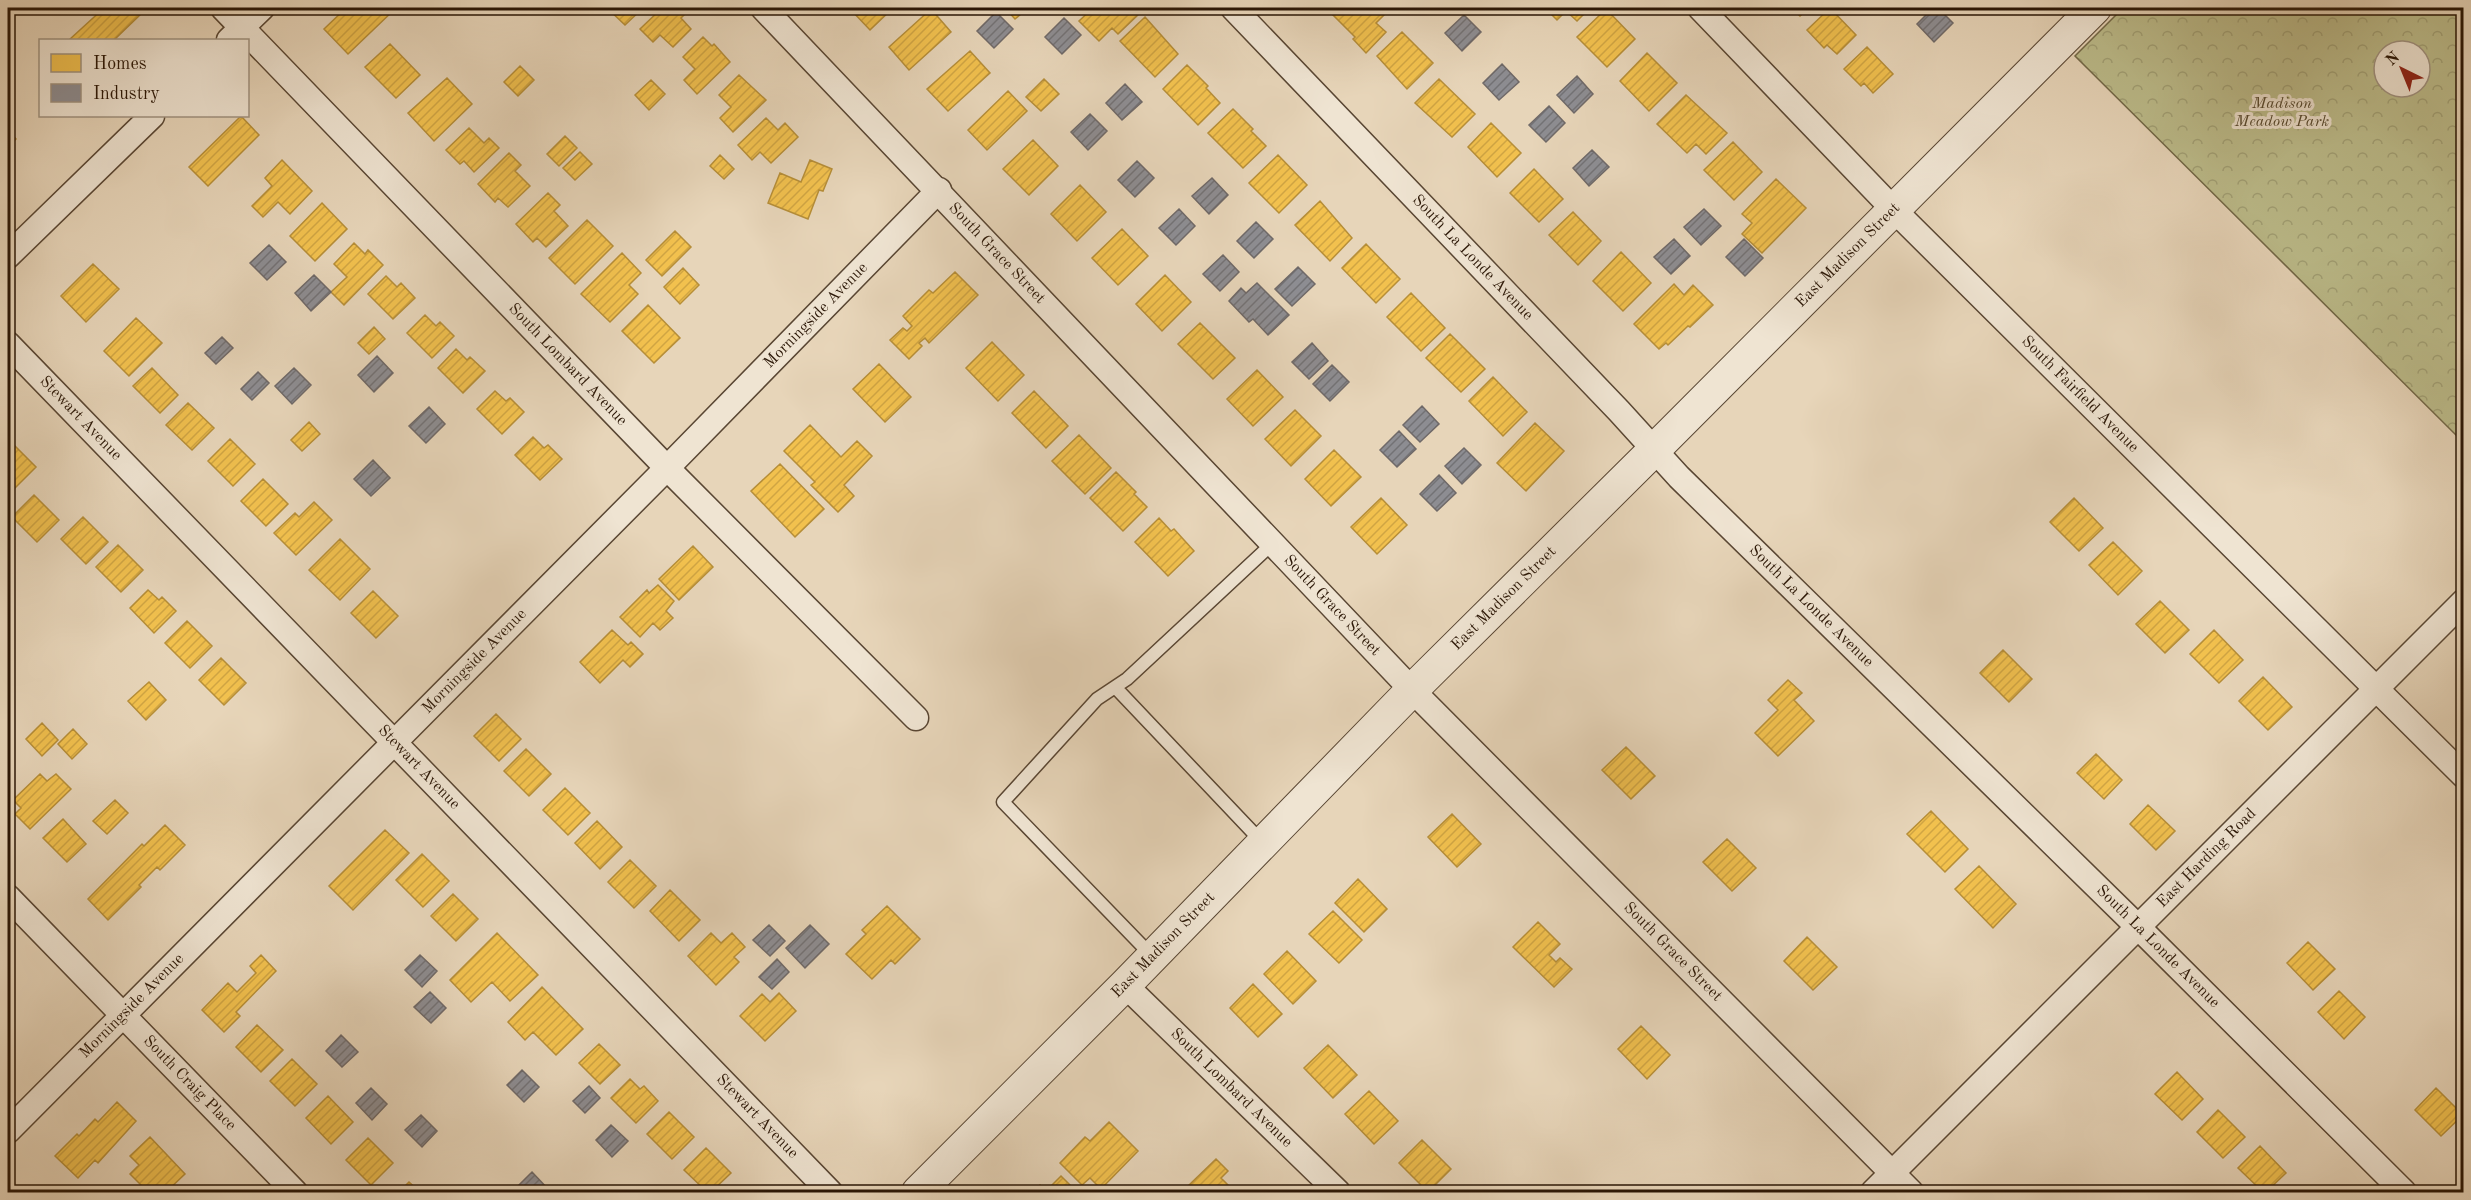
<svg xmlns="http://www.w3.org/2000/svg" width="2471" height="1200" font-family="'Old Standard TT',serif">
<style>
.forest{fill:url(#forest-crowns);stroke:#736948;stroke-width:1.5;fill-rule:evenodd}
.homes{fill:url(#homes-hatch);stroke:#b68e38;stroke-width:1.5}
.industry{fill:url(#industry-hatch);stroke:#6f6968;stroke-width:1.5}
.lines{fill:none;stroke-linecap:round;stroke-linejoin:round}
.service-casing{stroke:#594633;stroke-width:15}
.minor-casing{stroke:#594633;stroke-width:27}
.tertiary-casing{stroke:#594633;stroke-width:34}
.service{stroke:#efe4d2;stroke-width:12}
.minor{stroke:#efe4d2;stroke-width:24}
.tertiary{stroke:#efe4d2;stroke-width:32}
.labels{text-anchor:middle;dominant-baseline:central;stroke-width:6;stroke-linejoin:round;paint-order:stroke}
.park-label{font-size:16px;font-style:italic;fill:#56482e;stroke:#efe4d2}
.street-label{font-size:16px;fill:#2a1606;stroke:#efe4d2}
</style>
<defs>
<pattern id="forest-crowns" width="20" height="18" patternUnits="userSpaceOnUse" patternTransform="scale(1.5)"><rect width="20" height="18" fill="#bcbc8b"/><path d="M2 6a3 3 0 1 1 6 0M12 15a3 3 0 1 1 6 0" fill="none" stroke="#a2a176"/></pattern>
<pattern id="homes-hatch" width="6" height="6" patternUnits="userSpaceOnUse" patternTransform="scale(1.5)"><rect width="6" height="6" fill="#f2c14e"/><path d="M-1 1l2-2M0 6l6-6M5 7l2-2" fill="none" stroke="#d0a543"/></pattern>
<pattern id="industry-hatch" width="6" height="6" patternUnits="userSpaceOnUse" patternTransform="scale(1.5)"><rect width="6" height="6" fill="#8d8d92"/><path d="M-1 1l2-2M0 6l6-6M5 7l2-2" fill="none" stroke="#737275"/></pattern>
</defs>
<rect width="100%" height="100%" fill="#e7d5b9"/>
<filter id="stains"><feTurbulence type="fractalNoise" baseFrequency=".00333" numOctaves="4"/><feColorMatrix values="0 0 0 0 .2 0 0 0 0 .09 0 0 0 0 .02 0 0 0 .5 -.17"/></filter>
<radialGradient id="worn" r=".72"><stop offset=".6" stop-color="#630" stop-opacity="0"/><stop offset="1" stop-color="#630" stop-opacity=".3"/></radialGradient>
<path class="forest" d="M2123,8H2463V442L2075,56ZM2384,51H2420V87H2384Z"/>
<path class="homes" d="M104,8H135L141,14L114,40H69Z
M346,8H396L348,54L324,29Z
M607,8H643L625,25Z
M662,8H676L684,15L681,18L691,29L673,47L660,35L653,42L640,29Z
M852,8H893L870,30L850,9Z
M1005,8H1028L1015,19Z
M1093,8H1136L1141,12L1118,34L1112,28L1099,41L1079,21Z
M1333,8H1382L1387,12L1376,23L1386,32L1366,53L1353,39L1355,37L1329,11Z
M1545,8H1590L1577,21L1566,11L1557,20Z
M1791,8H1809L1800,16Z
M1830,8L1856,35L1837,54L1827,45L1824,48L1807,30Z
M931,9L951,32L909,70L889,47Z
M1606,9L1635,39L1607,67L1577,37Z
M1145,17L1178,54L1155,77L1120,41Z
M1402,32L1433,63L1407,89L1377,56Z
M703,37L712,46L714,44L730,62L697,94L684,80L695,69L683,57Z
M390,44L420,75L396,98L365,67Z
M1867,47L1893,74L1873,93L1864,83L1861,86L1844,69Z
M970,51L990,73L948,111L927,89Z
M1647,53L1677,83L1649,111L1620,81Z
M1187,65L1208,86L1206,88L1220,103L1198,125L1163,89Z
M520,66L534,80L518,96L504,82Z
M739,75L766,100L733,132L720,118L731,107L719,95Z
M447,78L472,104L434,141L408,113Z
M1044,79L1059,94L1041,111L1026,97Z
M1439,79L1475,114L1452,137L1415,103Z
M651,80L665,94L649,110L635,95Z
M1008,91L1027,111L987,150L968,130Z
M1686,95L1727,133L1706,154L1696,144L1687,153L1657,124Z
M1233,109L1253,129L1251,131L1266,146L1243,168L1208,133Z
M241,116L259,135L208,186L189,167Z
M766,118L778,130L785,123L798,137L771,163L760,152L752,160L738,145Z
M1491,123L1521,153L1497,177L1468,147Z
M469,128L484,143L489,138L499,148L474,172L464,161L460,164L446,150Z
M8,130L16,139L8,147Z
M565,136L577,148L559,166L547,154Z
M1033,140L1058,166L1029,195L1003,169Z
M1733,142L1762,172L1734,200L1704,170Z
M580,152L592,164L575,180L563,168Z
M509,153L521,165L515,171L530,186L508,207L498,198L495,202L478,184Z
M720,155L734,169L724,179L710,166Z
M1278,155L1307,185L1279,213L1249,183Z
M282,160L312,191L290,214L278,202L263,217L252,206L272,186L265,178Z
M810,160L832,169L823,191L819,190L808,219L768,203L780,173L801,182Z
M1534,169L1563,199L1539,222L1510,193Z
M1776,179L1806,208L1762,253L1742,234L1752,223L1742,214Z
M1080,185L1106,212L1077,241L1051,214Z
M548,193L560,205L554,211L568,226L546,247L537,238L533,242L516,224Z
M1320,201L1352,238L1330,261L1295,225Z
M322,203L347,229L315,261L290,236Z
M1573,212L1601,241L1578,265L1549,235Z
M587,220L613,246L575,284L549,258Z
M1122,229L1148,256L1118,285L1092,258Z
M675,231L691,247L662,276L646,260Z
M354,243L365,254L368,250L383,265L344,305L331,292L347,277L334,264Z
M1366,244L1400,279L1376,303L1342,268Z
M1621,252L1651,283L1623,311L1593,281Z
M622,253L641,273L629,285L638,294L610,322L581,294Z
M93,264L119,289L86,322L61,296Z
M683,268L699,285L680,304L664,287Z
M955,272L978,295L929,343L925,338L919,343L922,346L909,359L890,340L903,328L907,331L912,326L903,316L929,290L933,293Z
M1165,275L1191,302L1162,331L1136,304Z
M386,276L397,287L401,283L415,298L393,319L368,294Z
M1674,284L1684,295L1693,285L1713,305L1690,327L1688,326L1668,345L1666,343L1659,349L1634,324Z
M1411,293L1445,328L1421,351L1387,317Z
M648,305L680,338L654,363L622,331Z
M425,315L436,326L440,322L454,336L432,358L407,333Z
M136,318L162,343L129,376L104,351Z
M1200,323L1235,358L1213,379L1178,344Z
M374,327L385,339L369,354L358,343Z
M1450,334L1485,369L1461,392L1426,358Z
M992,342L1024,375L998,401L966,368Z
M456,349L467,360L470,357L485,371L463,393L438,368Z
M879,364L911,397L885,422L853,389Z
M152,368L178,395L160,413L133,386Z
M1257,370L1283,397L1253,426L1227,399Z
M1493,377L1527,412L1503,436L1469,401Z
M495,391L506,401L510,398L524,412L502,434L477,409Z
M1034,391L1068,426L1046,448L1012,413Z
M188,403L214,428L192,450L166,425Z
M1295,410L1321,436L1291,466L1265,439Z
M309,422L320,434L302,451L291,440Z
M1535,423L1564,451L1526,491L1497,463Z
M810,425L841,457L857,441L872,456L844,485L854,496L838,512L811,485L815,482L784,451Z
M1079,435L1111,468L1085,494L1052,461Z
M533,437L544,448L548,445L562,459L540,480L515,455Z
M230,439L255,464L233,486L208,461Z
M11,442L36,467L14,489L8,483V445Z
M1334,450L1361,477L1331,506L1305,479Z
M780,464L824,509L795,537L751,491Z
M1116,472L1136,492L1134,494L1147,507L1123,531L1090,498Z
M263,479L288,504L266,526L241,501Z
M34,495L59,520L37,542L12,517Z
M1381,498L1407,525L1377,554L1351,527Z
M2074,498L2103,528L2079,551L2050,522Z
M314,502L332,520L296,555L274,533L295,513L299,517Z
M83,517L108,542L86,564L61,539Z
M1159,518L1171,531L1174,529L1194,551L1168,576L1135,542Z
M340,539L370,569L340,600L309,570Z
M2113,542L2142,571L2118,595L2089,565Z
M118,545L143,570L121,592L96,567Z
M693,546L713,567L679,600L659,579Z
M658,585L674,601L666,611L673,618L660,630L653,623L640,637L620,617L647,590L649,593Z
M148,590L159,600L162,597L176,611L154,633L130,608Z
M373,591L398,616L376,638L351,613Z
M2160,601L2189,630L2165,653L2136,624Z
M187,621L212,646L190,668L165,643Z
M612,630L628,645L631,642L643,654L630,667L623,660L600,683L580,662Z
M2214,630L2243,660L2219,683L2190,654Z
M2003,650L2032,679L2009,702L1980,673Z
M221,658L246,683L224,705L199,680Z
M2263,677L2292,707L2268,730L2239,701Z
M1788,680L1802,693L1794,700L1814,721L1778,756L1755,733L1778,710L1768,700Z
M149,682L166,700L146,720L128,701Z
M496,714L521,739L499,761L474,736Z
M42,723L58,740L42,756L26,739Z
M73,729L87,744L72,759L58,744Z
M1626,747L1655,776L1631,799L1602,770Z
M526,749L551,774L529,796L504,771Z
M2096,754L2122,780L2104,799L2077,773Z
M40,774L47,781L56,774L71,789L30,829L15,814L21,808L13,800Z
M565,788L590,813L568,835L543,810Z
M115,800L128,813L107,834L93,821Z
M2148,805L2175,831L2156,850L2130,824Z
M1931,811L1968,849L1945,872L1907,834Z
M1452,814L1481,844L1457,867L1428,837Z
M63,819L86,844L67,862L43,838Z
M597,821L622,847L600,869L575,843Z
M165,825L185,845L160,870L157,867L139,885L141,887L108,920L88,899L142,844L144,846Z
M385,830L409,853L353,910L329,886Z
M1727,839L1756,868L1732,891L1703,862Z
M422,854L449,881L423,907L396,880Z
M630,860L656,886L634,908L608,882Z
M1979,866L2016,904L1993,928L1955,889Z
M1358,879L1387,909L1364,932L1335,903Z
M670,890L700,920L679,941L650,911Z
M453,894L478,919L456,941L431,916Z
M887,906L920,939L895,964L891,960L872,979L846,954L866,934L862,930Z
M1333,911L1362,940L1339,963L1309,934Z
M1538,922L1560,944L1549,955L1556,962L1560,958L1572,969L1554,987L1513,947Z
M497,933L538,975L510,1001L492,982L471,1002L450,980Z
M711,933L721,943L732,933L745,947L734,957L739,962L716,985L688,956Z
M1807,937L1837,967L1813,990L1784,961Z
M2308,942L2335,969L2313,990L2287,963Z
M1287,951L1316,981L1293,1004L1264,974Z
M261,955L276,971L236,1012L240,1016L224,1032L202,1010L228,983L237,992L256,973L250,966Z
M1253,984L1282,1014L1258,1037L1230,1008Z
M542,987L583,1029L556,1055L533,1032L525,1040L508,1022Z
M2339,991L2365,1017L2344,1039L2318,1012Z
M779,993L796,1011L765,1041L740,1016L762,994L770,1002Z
M257,1025L283,1050L261,1072L236,1047Z
M1641,1026L1670,1055L1647,1079L1618,1049Z
M599,1044L620,1065L600,1084L579,1063Z
M1328,1045L1357,1075L1333,1098L1304,1068Z
M292,1059L317,1084L295,1106L270,1081Z
M2177,1072L2203,1099L2182,1120L2155,1094Z
M630,1079L640,1089L644,1086L658,1101L636,1123L611,1098Z
M2436,1088L2463,1115L2441,1136L2415,1110Z
M1369,1091L1398,1121L1374,1144L1345,1114Z
M328,1096L353,1122L331,1144L306,1118Z
M117,1102L136,1121L98,1163L95,1160L78,1178L55,1156L77,1134L79,1136L95,1119L98,1122Z
M2218,1110L2245,1137L2223,1158L2197,1132Z
M669,1112L694,1137L672,1159L647,1134Z
M1109,1122L1138,1151L1101,1189L1090,1178L1082,1185L1060,1163L1085,1137L1090,1141Z
M150,1137L185,1174L166,1192H148L130,1174L139,1165L130,1156Z
M368,1138L393,1163L371,1185L346,1160Z
M1422,1140L1451,1169L1428,1192L1399,1163Z
M2260,1146L2286,1173L2266,1192H2263L2238,1168Z
M706,1148L731,1173L711,1192H707L684,1170Z
M1216,1159L1228,1171L1221,1178L1235,1192H1191L1186,1188Z
M1061,1176L1077,1192H1032L1040,1185L1046,1191Z
M409,1182L420,1192H399Z"/>
<path class="industry" d="M1933,8H1938L1953,23L1934,42L1917,24Z
M996,12L1013,29L994,48L977,31Z
M1464,15L1481,32L1462,51L1445,33Z
M1064,18L1081,35L1062,54L1045,37Z
M1502,64L1519,82L1499,100L1483,83Z
M1577,76L1593,94L1574,113L1557,95Z
M1125,84L1142,102L1122,120L1106,103Z
M1549,106L1565,123L1546,142L1529,125Z
M1090,114L1107,131L1088,150L1071,132Z
M1592,150L1609,167L1589,186L1573,168Z
M1137,161L1154,178L1135,197L1118,180Z
M1212,178L1228,195L1209,214L1192,196Z
M1179,209L1195,226L1176,245L1159,228Z
M1704,209L1721,226L1701,245L1684,227Z
M1256,222L1273,239L1254,258L1237,241Z
M1674,239L1690,256L1671,274L1654,257Z
M1744,239L1763,258L1745,276L1726,257Z
M269,245L286,262L267,280L250,263Z
M1223,255L1239,272L1220,291L1203,274Z
M1298,267L1315,284L1292,306L1275,289Z
M314,275L331,292L311,311L295,293Z
M1257,283L1289,315L1268,335L1253,319L1249,322L1229,301L1241,288L1246,293Z
M222,337L233,348L216,364L205,353Z
M1312,343L1328,361L1309,379L1292,362Z
M377,356L393,373L374,392L358,375Z
M1332,365L1349,382L1330,401L1313,384Z
M294,368L311,385L292,404L275,386Z
M258,372L269,383L252,400L241,389Z
M1422,406L1439,424L1420,442L1403,425Z
M429,407L445,424L426,443L409,426Z
M1399,431L1416,449L1397,467L1380,450Z
M1464,448L1481,465L1462,484L1445,466Z
M373,460L390,478L371,496L354,479Z
M1439,475L1456,493L1437,511L1420,494Z
M769,925L785,941L770,956L753,940Z
M810,925L829,944L805,968L786,948Z
M420,955L437,971L422,987L405,970Z
M777,959L789,972L772,989L759,977Z
M430,992L446,1008L431,1023L414,1007Z
M341,1035L358,1052L342,1067L326,1051Z
M522,1070L539,1087L524,1102L507,1085Z
M589,1086L600,1098L585,1113L573,1101Z
M371,1088L387,1104L372,1120L356,1103Z
M421,1115L437,1131L422,1147L405,1130Z
M611,1125L628,1141L612,1157L596,1140Z
M532,1172L548,1189L544,1192H521L516,1188Z"/>
<g class="lines">
<defs>
<path id="service" d="M1115,687L1262,842
M1152,956L1003,802L1097,699L1127,679L1273,543"/>
<g id="minor">
<path id="s1" d="M223,8L667,468L916,718"/>
<path id="s2" d="M763,8L1412,690L1911,1192"/>
<path id="s3" d="M1233,8L1619,411L1679,477L2138,927L2404,1192"/>
<path id="s4" d="M1700,8L1894,210L2464,776"/>
<path d="M229,40L262,8"/>
<path d="M8,256L152,116"/>
<path id="s5" d="M8,344L830,1192"/>
<path id="s6" d="M8,897L295,1192"/>
<path id="s7" d="M1125,985L1338,1192"/>
<path id="s8" d="M8,1131L667,468L939,190"/>
<path id="s9" d="M1873,1192L2464,601"/>
</g>
<g id="tertiary">
<path id="s10" d="M918,1192L1125,985L1412,690L1655,449L2095,8"/>
</g>
</defs>
<use href="#service" class="service-casing"/>
<use href="#minor" class="minor-casing"/>
<use href="#tertiary" class="tertiary-casing"/>
<use href="#service" class="service"/>
<use href="#minor" class="minor"/>
<use href="#tertiary" class="tertiary"/>
</g>
<g class="labels">
<g class="park-label">
<text x="2282" y="104">Madison<tspan x="2282" dy="18">Meadow Park</tspan></text>
</g>
<g class="street-label">
<text stroke="none"><textPath href="#s2" startOffset="339">South Grace Street</textPath></text>
<text stroke="none"><textPath href="#s10" startOffset="1320">East Madison Street</textPath></text>
<text stroke="none"><textPath href="#s3" startOffset="346">South La Londe Avenue</textPath></text>
<text stroke="none"><textPath href="#s8" startOffset="1148">Morningside Avenue</textPath></text>
<text stroke="none"><textPath href="#s1" startOffset="496">South Lombard Avenue</textPath></text>
<text stroke="none"><textPath href="#s4" startOffset="542">South Fairfield Avenue</textPath></text>
<text stroke="none"><textPath href="#s5" startOffset="104">Stewart Avenue</textPath></text>
<text stroke="none"><textPath href="#s10" startOffset="834">East Madison Street</textPath></text>
<text stroke="none"><textPath href="#s2" startOffset="825">South Grace Street</textPath></text>
<text stroke="none"><textPath href="#s3" startOffset="832">South La Londe Avenue</textPath></text>
<text stroke="none"><textPath href="#s8" startOffset="662">Morningside Avenue</textPath></text>
<text stroke="none"><textPath href="#s5" startOffset="590">Stewart Avenue</textPath></text>
<text stroke="none"><textPath href="#s9" startOffset="472">East Harding Road</textPath></text>
<text stroke="none"><textPath href="#s10" startOffset="348">East Madison Street</textPath></text>
<text stroke="none"><textPath href="#s3" startOffset="1318">South La Londe Avenue</textPath></text>
<text stroke="none"><textPath href="#s2" startOffset="1311">South Grace Street</textPath></text>
<text stroke="none"><textPath href="#s8" startOffset="176">Morningside Avenue</textPath></text>
<text stroke="none"><textPath href="#s6" startOffset="260">South Craig Place</textPath></text>
<text stroke="none"><textPath href="#s7" startOffset="148">South Lombard Avenue</textPath></text>
<text stroke="none"><textPath href="#s5" startOffset="1076">Stewart Avenue</textPath></text>
</g>
</g>
<rect width="2471" height="1200" fill="none" stroke="#e7d5b9" stroke-width="30"/>
<rect x="9" y="9" width="2453" height="1182" fill="none" stroke="#2a1606" stroke-width="3"/>
<rect x="15" y="15" width="2441" height="1170" fill="none" stroke="#2a1606" stroke-width="1.5"/>
<rect x="39" y="39" width="210" height="78" fill="#efe4d2" stroke="#a09280" stroke-width="1.5"/>
<rect x="51" y="54" width="30" height="18" fill="#f2c14e" stroke="#a09280" stroke-width="1.5"/>
<text x="93" y="69" font-size="18" fill="#2a1606">Homes</text>
<rect x="51" y="84" width="30" height="18" fill="#8d8d92" stroke="#a09280" stroke-width="1.5"/>
<text x="93" y="99" font-size="18" fill="#2a1606">Industry</text>
<g transform="translate(2402 69) rotate(317)"><circle r="28" fill="#efe4d2" stroke="#a09280" stroke-width="1.5"/>
<path d="M0-4.5L10 22L0 15L-10 22Z" fill="#8f2418"/>
<text y="-9" font-size="16" font-weight="bold" text-anchor="middle" fill="#2a1606">N</text>
</g>
<rect width="100%" height="100%" filter="url(#stains)"/>
<rect width="100%" height="100%" fill="url(#worn)"/>
</svg>
